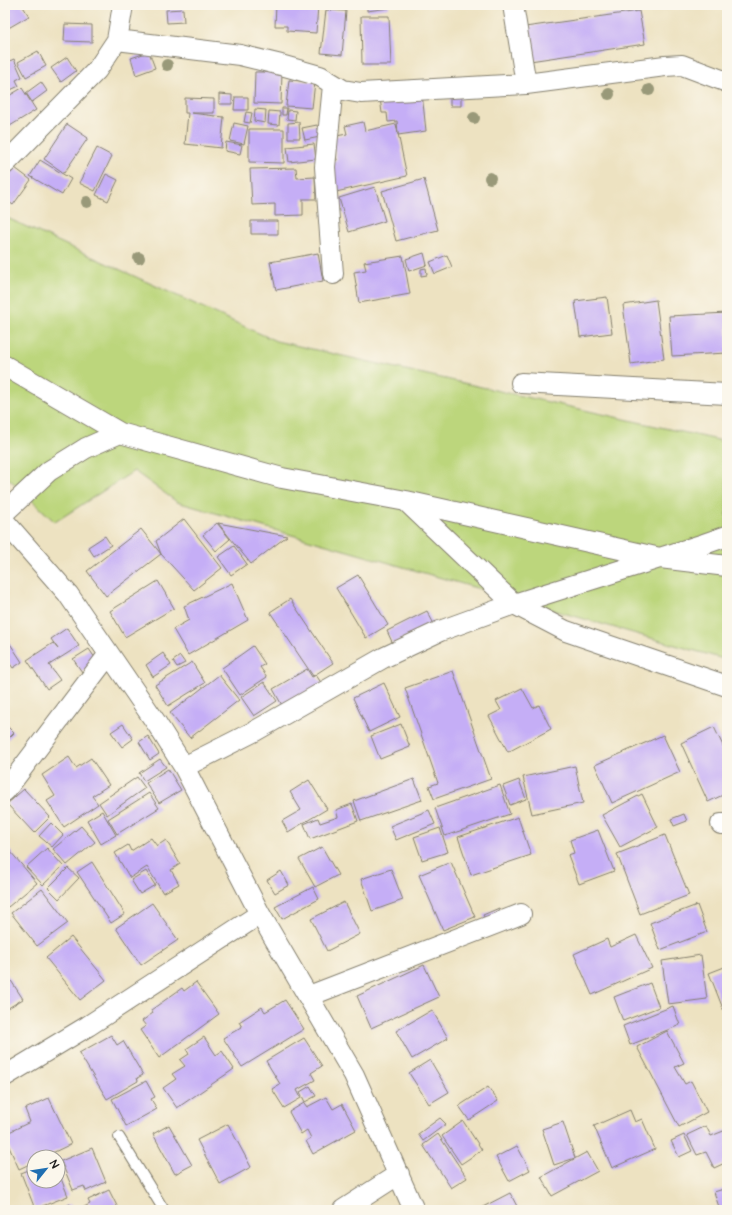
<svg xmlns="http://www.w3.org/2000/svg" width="732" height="1215" font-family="'Architects Daughter',sans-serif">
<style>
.green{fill:#bcd67c;stroke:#6c794c}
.building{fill:#c5aef6}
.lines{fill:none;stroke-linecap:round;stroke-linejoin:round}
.service-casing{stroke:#847f6e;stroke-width:12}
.minor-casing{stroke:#847f6e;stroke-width:22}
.service{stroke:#fff;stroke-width:10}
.minor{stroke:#fff;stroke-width:20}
.tree{fill:#999979}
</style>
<rect width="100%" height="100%" fill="#fbf7ec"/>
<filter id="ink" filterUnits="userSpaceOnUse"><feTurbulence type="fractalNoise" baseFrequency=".025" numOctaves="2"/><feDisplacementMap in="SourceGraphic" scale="8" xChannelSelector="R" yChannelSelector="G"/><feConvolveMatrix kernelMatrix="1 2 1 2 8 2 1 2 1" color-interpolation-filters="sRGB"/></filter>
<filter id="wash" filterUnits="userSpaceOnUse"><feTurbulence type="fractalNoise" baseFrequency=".012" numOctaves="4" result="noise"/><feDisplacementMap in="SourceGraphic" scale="16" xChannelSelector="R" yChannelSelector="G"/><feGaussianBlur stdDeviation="0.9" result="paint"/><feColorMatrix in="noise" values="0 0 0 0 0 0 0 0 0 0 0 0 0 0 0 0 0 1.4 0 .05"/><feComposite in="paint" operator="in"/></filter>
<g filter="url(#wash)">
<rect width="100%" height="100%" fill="#ede2c1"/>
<path class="green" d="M5,217L276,341L727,442V660L177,502L134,471L55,522L5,475Z"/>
<g id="blocks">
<path class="building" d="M5,5H22L29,16L5,30Z
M138,5H157V6L138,8Z
M276,5H318L316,33L287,31V26H275Z
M367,5H389V8L367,11Z
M183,9L184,22L167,23L166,10Z
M326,10L346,11L342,55L321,53Z
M639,11L645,44L530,61L525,27Z
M361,16H389L391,65H362Z
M65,24L92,25V42L64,41Z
M38,51L46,66L26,77L18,62Z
M149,52L155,68L136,75L131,58Z
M67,57L76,71L61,82L51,68Z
M14,59L22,77L16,80L19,86L6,92L5,63Z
M255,72H282L281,104L254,103Z
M289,80L315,82L312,108L286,106Z
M41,82L47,91L32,102L26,93Z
M22,88L36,110L5,129V94L7,97Z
M422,93L426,131L398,135L397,121L388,122L387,113H382L380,98Z
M219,94L232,95V104H219Z
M450,96H461V106H450Z
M235,97H248V110H234Z
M185,98L214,99V113H191L224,117L221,148L185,144L188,113H185Z
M282,108H287L286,115H282Z
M255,109L266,110L265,123L254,121Z
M288,110L296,111L295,120L287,119Z
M269,111L280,112L279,125L268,124Z
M246,112L252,113L250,123L244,122Z
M299,122L300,138H288V123Z
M363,122L365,131L396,124L407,176L336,192L329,162L337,160L331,137L347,134L345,126Z
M234,123L248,126L244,144L230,141Z
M67,124L88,138L64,173L44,159Z
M317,125L320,137L305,140L302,128Z
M249,129H284V163L249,162Z
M226,142L242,145L240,154L225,151Z
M314,144L316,159L289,162L287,147Z
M97,148L112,156L95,191L79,183Z
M40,160L71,179L62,195L30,176Z
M11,165L31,180L13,205L5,199V173Z
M296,168L297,178L315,177L316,199H303V215L275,216V204L252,205L250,169Z
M106,174L118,180L108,201L96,195Z
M424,179L438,230L396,241L382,191Z
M375,187L385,221L349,232L339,198Z
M251,221H278V234H251Z
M318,253L323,281L276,290L270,262Z
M424,253L427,265L409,271L406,259Z
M447,255L452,267L435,274L430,262Z
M403,256L410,294L359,303L354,272L366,270L364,262Z
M426,268L427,275L421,276V269Z
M607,297L612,333L580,337L575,301Z
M656,300L664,359L631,364L623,305Z
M727,313V353L672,356L669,316Z
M184,519L222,568L194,590L161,554L106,596L87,571L141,529L161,554L156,541Z
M217,523L230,539L216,551L203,535Z
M218,523L287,536L251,564Z
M105,536L111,545L94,556L88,547Z
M234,546L247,564L231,575L218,557Z
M358,575L388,625L366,638L336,588Z
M158,581L174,608L125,637L110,611Z
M232,583L248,620L188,655L173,629L189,620L184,606Z
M290,599L333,663L313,676L270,612Z
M427,611L434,624L393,644L387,631Z
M67,628L79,646L49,665L60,680L47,689L27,660L53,643L58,649L51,639Z
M5,636L22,662L13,668L5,657Z
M253,646L265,664L260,667L267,677L240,695L222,668Z
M89,649L97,661L82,672L73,659Z
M163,653L171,665L153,677L146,665Z
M180,656L185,663L177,667L173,661Z
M192,662L205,683L168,706L155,685Z
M307,669L312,677L316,675L322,684L283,707L273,689Z
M453,671L491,779L434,799L429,786L438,783L405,688Z
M219,675L239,700L190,738L170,713Z
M264,682L277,701L254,716L241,697Z
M384,683L400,717L369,732L353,698Z
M522,688L533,708L539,705L551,729L508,752L489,716L501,710L496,701Z
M5,724L14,733L5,742Z
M123,724L133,739L122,747L111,732Z
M401,724L410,747L380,759L371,736Z
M714,727L727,754V793L708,802L681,743Z
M663,735L680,772L612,803L595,765Z
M148,736L159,754L150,760L139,742Z
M69,757L76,768L91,758L109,785L92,796L98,804L64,827L47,801L55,796L42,775Z
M160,759L166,767L144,781L139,773Z
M575,766L583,803L532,814L523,777Z
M168,769L181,790L159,803L146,783Z
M137,777L145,788L107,815L99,803Z
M414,779L422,800L361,821L354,801Z
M309,780L327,809L288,832L282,821L301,810L290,792Z
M519,780L526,799L510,805L503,786Z
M500,785L510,814L445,836L435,808Z
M24,789L50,817L34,833L7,804Z
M149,793L159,808L117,834L108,819Z
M642,794L658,827L620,847L602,815Z
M352,804L358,821L310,839L304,824L318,818L320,823L338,817L336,810Z
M429,810L435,824L396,840L390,826Z
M102,811L116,835L101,844L87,820Z
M684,814L687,821L674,826L671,819Z
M518,817L531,855L471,875L458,837Z
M51,823L63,835L52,847L39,836Z
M81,826L95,842L67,865L53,849Z
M440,828L448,852L422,860L414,837Z
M598,830L614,871L579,884L568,855L574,853L570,840Z
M665,835L689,895L640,914L617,854Z
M151,838L157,846L166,840L180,864L171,870L179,884L163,893L147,867L130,878L115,853L128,845L131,851Z
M5,845L37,883L8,907L5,903Z
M322,847L338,875L315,887L299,859Z
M47,848L63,866L43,885L26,867Z
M92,862L125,914L111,923L77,872Z
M451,862L475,917L443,930L419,875Z
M68,868L79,878L59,899L48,888Z
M391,869L403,900L372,911L361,879Z
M146,871L155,885L140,894L131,880Z
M281,871L289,885L275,893L267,880Z
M313,887L319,899L282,919L275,907Z
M42,889L68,923L37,946L11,913Z
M344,902L360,934L327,951L311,919Z
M152,903L178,940L141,965L116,928Z
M697,905L707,932L660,950L650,923Z
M499,908L503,917L488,924L483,915Z
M636,935L652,968L592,995L574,954L607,939L610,947Z
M71,937L106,980L80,1000L46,958Z
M701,955L707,999L668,1004L662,961Z
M424,965L439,997L371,1028L357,996Z
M727,966V1019L709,973Z
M6,973L23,999L5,1010V974Z
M196,982L219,1014L159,1058L140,1030L146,1026L142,1021L153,1013L151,1010L182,988L184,991Z
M650,983L659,1007L623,1021L614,997Z
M285,1000L304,1029L242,1067L223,1038L242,1027L239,1022L262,1007L265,1012Z
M673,1006L680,1025L630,1045L623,1026Z
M432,1010L448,1038L412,1059L396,1031Z
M667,1031L684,1063L675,1067L685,1084L691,1081L707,1112L679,1127L637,1047Z
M111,1035L117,1045L123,1041L143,1075L137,1078L138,1081L107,1099L79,1053Z
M204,1037L216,1055L222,1051L234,1069L177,1108L163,1088L176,1079L172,1074L185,1066L180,1060L189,1054L186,1049Z
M304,1038L322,1066L311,1073L315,1080L297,1090L301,1098L284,1108L272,1089L280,1084L266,1061Z
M430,1060L449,1092L429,1104L409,1073Z
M146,1081L155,1097L151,1099L157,1109L126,1126L112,1099Z
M310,1086L316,1096L305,1102L300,1092Z
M488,1087L498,1101L469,1120L459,1106Z
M326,1097L333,1109L342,1104L356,1130L313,1154L306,1141L311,1138L307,1130L301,1134L289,1112L304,1103L307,1107Z
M49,1098L71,1144L44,1157H34V1162L19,1169L5,1138V1134L30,1122L25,1109Z
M630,1110L635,1122L642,1119L655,1149L612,1168L594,1126Z
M440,1118L446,1124L423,1141L418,1134Z
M463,1121L482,1150L461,1164L442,1136Z
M563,1122L575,1158L554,1165L542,1129Z
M228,1124L251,1167L220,1184L197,1140Z
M169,1125L192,1165L175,1174L153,1134Z
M706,1126L711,1136L726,1130L727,1132V1162L714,1168L706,1152L697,1155L687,1135Z
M438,1134L467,1178L451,1188L423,1145Z
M684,1135L692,1151L679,1157L671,1141Z
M517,1146L530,1170L509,1181L496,1157Z
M92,1148L106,1182L86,1191L84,1186L73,1190L61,1161Z
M587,1152L598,1171L552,1196L541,1177Z
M34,1168V1181H58V1171L68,1196L35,1209L21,1173Z
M727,1188V1210H720L714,1192Z
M109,1190L119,1210H78L90,1204L88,1200Z
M510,1193L519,1210H477Z
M70,1204L73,1210H59Z"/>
</g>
</g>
<g filter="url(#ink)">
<use href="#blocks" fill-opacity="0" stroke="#847f6e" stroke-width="1"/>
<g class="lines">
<defs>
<path id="service" d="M119,1137L164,1210"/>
<path id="minor" d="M513,5L526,84
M117,40L240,55L281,65L320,76L343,90L361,93L526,84L665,66L682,65L727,82
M5,164L97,70L117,40L123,5
M333,274L325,167L333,85
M5,366L120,433L282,478L406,501L660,558L727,566
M521,383L727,394
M406,501L514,604L566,631L727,686
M5,512L49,471L86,448L120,433
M5,522L68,594L157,724L184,767L260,914L354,1075L414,1210
M184,767L255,731L383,658L440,631L514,604L704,544L727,536
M5,791L109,654
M721,824H727
M309,996L521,914
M5,1076L88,1026L260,914
M343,1210L399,1174"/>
</defs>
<use href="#service" class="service-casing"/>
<use href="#minor" class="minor-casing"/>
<use href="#service" class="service"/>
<use href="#minor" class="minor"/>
</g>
<g class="tree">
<circle cx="167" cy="65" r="6"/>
<circle cx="649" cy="90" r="6"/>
<circle cx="609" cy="94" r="6"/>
<circle cx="474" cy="118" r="6"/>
<circle cx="490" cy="178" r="6"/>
<circle cx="87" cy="202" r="6"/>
<circle cx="139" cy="258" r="6"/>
</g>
</g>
<rect width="732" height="1215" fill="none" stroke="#fbf7ec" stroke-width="20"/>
<g transform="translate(46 1169) rotate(60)"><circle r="19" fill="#fbf7ec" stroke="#a29f99"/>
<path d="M0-3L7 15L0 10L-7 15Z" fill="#1f6fb2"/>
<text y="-6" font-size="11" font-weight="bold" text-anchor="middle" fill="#1c1c1c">N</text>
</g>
</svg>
